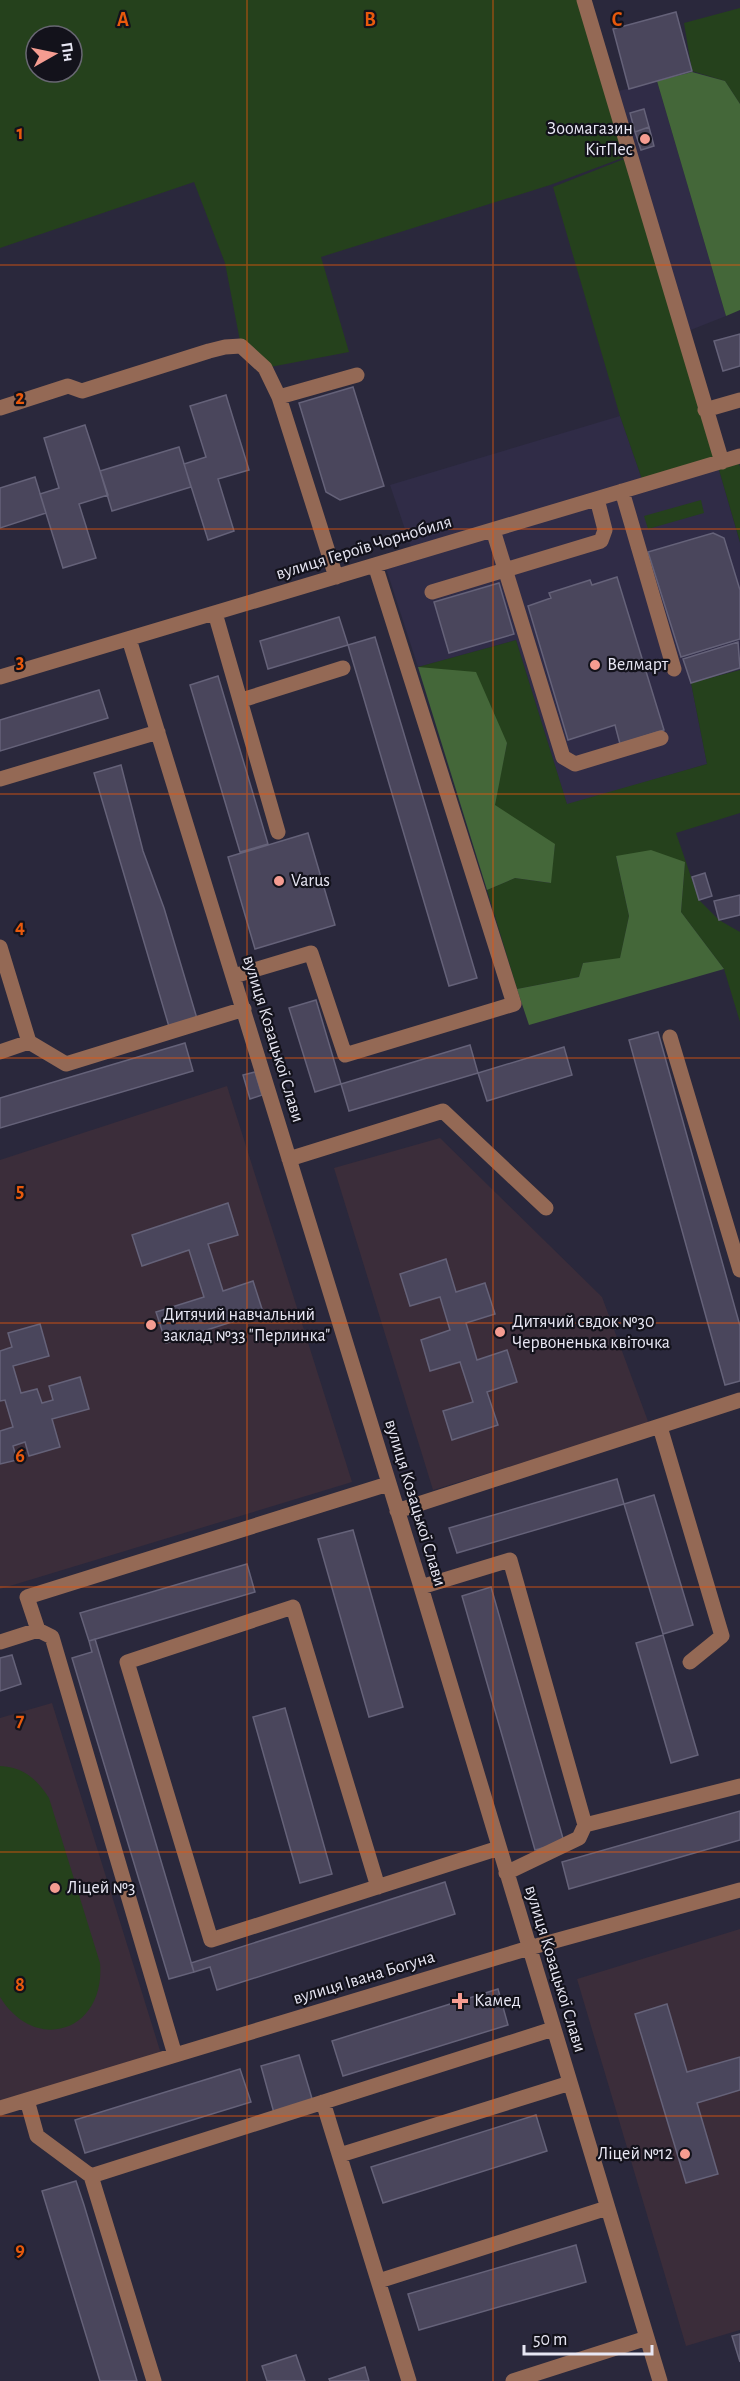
<svg xmlns="http://www.w3.org/2000/svg" width="740" height="2381" font-family="'Alegreya Sans',sans-serif">
<style>
.built{fill:#302c47}
.education{fill:#3b2d3a}
.green{fill:#25411c;fill-rule:evenodd}
.forest{fill:#446739}
.building{fill:#4a465c;stroke:#656279;stroke-width:1.5}
.lines{fill:none;stroke-linecap:round;stroke-linejoin:round}
.minor{stroke:#946955;stroke-width:15}
.grid{fill:none;stroke:#e8590c;stroke-width:1.5;stroke-opacity:0.55}
.poi-dot{fill:#f59c91;stroke:#13121b;stroke-width:2}
.labels{text-anchor:middle;dominant-baseline:central;stroke-width:4.5;stroke-linejoin:round;paint-order:stroke}
.poi-label{font-size:18px;fill:#e8e7f4;stroke:#13121b;text-anchor:start}
.street-label{font-size:18px;fill:#e8e7f4;stroke:#13121b}
.grid-label{font-size:20px;text-anchor:middle;font-weight:bold;fill:#e8590c;stroke:#13121b;stroke-width:4.5;stroke-linejoin:round;paint-order:stroke}
</style>
<rect width="100%" height="100%" fill="#2a283c"/>
<path class="built" d="M657,81L726,316L678,335L607,94Z
M620,416L644,485L717,463L740,543V670L691,683L707,764L567,805L516,640L418,667L384,562L413,553L390,485Z"/>
<path class="education" d="M227,1086L352,1482L0,1589V1160Z
M440,1138L602,1297L649,1424L433,1490L334,1168Z
M52,1703L162,2057L0,2108V1718Z
M740,1929V2330L686,2346L577,1979Z"/>
<path class="green" d="M0,0H578L625,157L550,185L321,257L349,352L265,368L241,346L225,263L194,182L0,248ZM36,36H72V72H36Z
M740,8V104L725,81L692,71L684,23Z
M624,159L717,462L737,457L740,467V542L717,463L644,485L620,416L553,187Z
M701,500L704,513L648,529L644,516Z
M516,640L567,804L707,764L691,683L740,670V813L676,833L699,900L719,920L740,932V1022L724,969L681,912L685,862L616,856L629,916L620,959L583,963L579,977L517,989L487,890L515,878L550,883L555,845L494,805L507,743L418,667Z
M0,1766C23,1767 37,1779 49,1798L100,1963C106,2031 36,2055 0,1997Z"/>
<path class="forest" d="M692,72L725,81L740,104V310L726,316L657,81Z
M418,667L476,672L507,743L495,805L555,844L551,883L515,878L487,890Z
M651,850L685,862L681,912L724,969L529,1025L517,989L579,977L583,963L620,958L629,916L616,856Z"/>
<path class="building" d="M676,12L692,71L629,89L613,29Z
M644,109L649,127L635,132L630,113Z
M649,127L654,146L641,150L635,132Z
M740,334V366L723,371L714,341Z
M353,387L384,486L340,500L326,492L299,403Z
M226,395L249,470L218,479L234,531L208,540L184,464L206,457L190,406Z
M85,425L108,495L79,504L96,558L63,568L40,494L59,488L44,438Z
M179,447L191,487L112,511L100,471Z
M35,477L46,513L0,528V488Z
M713,533L724,538L740,590V639L681,657L648,552Z
M617,577L664,730L620,744L615,725L568,740L528,606L551,598L549,593L590,580L592,585Z
M499,583L514,634L449,653L434,602Z
M339,617L348,645L268,669L260,641Z
M375,637L477,978L449,986L348,645Z
M738,642L740,668L691,683L683,659Z
M218,676L268,844L240,852L190,685Z
M99,690L108,718L0,751V720Z
M121,765L143,851L164,908L198,1022L170,1030L94,773Z
M308,833L335,925L255,949L228,857Z
M705,873L712,896L699,900L692,877Z
M740,895V915L719,920L714,901Z
M316,1000L341,1084L315,1092L289,1008Z
M658,1032L740,1326V1381L725,1385L629,1040Z
M185,1043L193,1071L0,1128V1098Z
M470,1045L478,1073L349,1111L341,1084Z
M564,1047L572,1075L487,1101L478,1073Z
M255,1072L262,1095L250,1099L243,1075Z
M228,1203L238,1235L208,1244L223,1291L253,1281L263,1312L166,1343L156,1312L204,1297L189,1250L142,1266L132,1235Z
M446,1259L456,1292L485,1283L495,1314L466,1323L477,1360L507,1350L517,1382L487,1392L498,1425L452,1440L443,1411L473,1402L460,1362L430,1371L421,1340L450,1330L440,1297L410,1306L400,1274Z
M40,1324L49,1356L13,1366L21,1393L37,1389L42,1403L53,1400L49,1386L80,1377L89,1409L52,1419L60,1447L29,1456L25,1442L13,1446L17,1460L0,1464V1431L13,1427L5,1400L0,1401V1351L12,1347L8,1333Z
M617,1479L624,1504L457,1553L449,1528Z
M654,1495L693,1625L663,1634L624,1504Z
M353,1530L403,1707L369,1717L318,1539Z
M247,1564L255,1592L89,1641L80,1613Z
M491,1587L564,1842L535,1850L462,1596Z
M663,1635L698,1755L671,1763L636,1643Z
M95,1639L194,1972L169,1979L72,1658L92,1652L89,1641Z
M12,1655L21,1684L0,1691V1658Z
M285,1708L332,1874L300,1883L253,1717Z
M740,1811V1840L569,1889L562,1862Z
M445,1882L455,1914L217,1990L210,1967L194,1972L191,1963Z
M498,1989L508,2025L343,2076L332,2041Z
M667,2004L687,2072L740,2057V2090L697,2103L718,2174L686,2183L635,2014Z
M299,2055L313,2102L274,2113L261,2066Z
M240,2069L251,2102L85,2153L75,2120Z
M536,2115L547,2151L383,2203L371,2167Z
M76,2181L84,2205L137,2381H100L42,2191Z
M576,2245L586,2282L419,2330L408,2294Z
M740,2334V2362L732,2336Z
M296,2355L305,2381H267L262,2366Z
M365,2367L369,2381H330L329,2379Z"/>
<g class="lines">
<path class="minor" d="M584,0L722,462
M0,408L68,386L82,391L209,351L225,347L241,346L265,368L279,397
M705,410L740,400
M622,491L674,669
M493,530L563,757L575,764L661,738
M336,577L279,397L357,375
M432,592L601,541L605,530L597,499
M215,613L278,832
M129,639L421,1587L660,2381
M0,677L740,456
M242,700L343,668
M0,779L158,732
M0,947L29,1042L66,1064L244,1009
M234,976L311,953L345,1055L514,1004L375,565
M670,1037L740,1270
M0,1052L29,1042
M289,1159L443,1111L546,1208
M660,1427L722,1636L690,1662
M397,1511L740,1400
M421,1587L510,1560L585,1825L740,1786
M38,1630L52,1637L175,2055
M0,1642L38,1630L27,1597L388,1484
M506,1873L579,1838L585,1825
M378,1887L293,1607L127,1662L211,1940L499,1848
M27,2100L37,2136L91,2176L553,2029
M323,2102L409,2381
M0,2108L529,1948L740,1890
M340,2155L570,2083
M91,2176L154,2381
M379,2281L607,2208
M513,2381L647,2338"/>
</g>
<path class="grid" d="M247,0V2381M493,0V2381M0,265H740M0,529H740M0,794H740M0,1058H740M0,1323H740M0,1587H740M0,1852H740M0,2116H740"/>
<g class="poi-dot">
<circle cx="645" cy="139" r="6"/>
<circle cx="595" cy="665" r="6"/>
<circle cx="279" cy="881" r="6"/>
<circle cx="151" cy="1325" r="6"/>
<circle cx="500" cy="1332" r="6"/>
<circle cx="55" cy="1888" r="6"/>
<path d="M457 1992h6v6h6v6h-6v6h-6v-6h-6v-6h6z"/>
<circle cx="685" cy="2154" r="6"/>
</g>
<g class="labels">
<g class="poi-label">
<text x="633" y="129" text-anchor="end">Зоомагазин<tspan x="633" dy="21">КітПес</tspan></text>
<text x="607" y="665">Велмарт</text>
<text x="291" y="881">Varus</text>
<text x="163" y="1315">Дитячий навчальний<tspan x="163" dy="21">заклад №33 "Перлинка"</tspan></text>
<text x="512" y="1322">Дитячий свдок №30<tspan x="512" dy="21">Червоненька квіточка</tspan></text>
<text x="67" y="1888">Ліцей №3</text>
<text x="474" y="2001">Камед</text>
<text x="673" y="2154" text-anchor="end">Ліцей №12</text>
</g>
<g class="street-label">
<text transform="translate(364 548) rotate(-17)">вулиця Героїв Чорнобиля</text>
<text transform="translate(273 1039) rotate(73)">вулиця Козацької Слави</text>
<text transform="translate(415 1503) rotate(73)">вулиця Козацької Слави</text>
<text transform="translate(555 1969) rotate(73)">вулиця Козацької Слави</text>
<text transform="translate(364 1978) rotate(-17)">вулиця Івана Богуна</text>
</g>
</g>
<g class="grid-label">
<text x="123" y="26">A</text>
<text x="370" y="26">B</text>
<text x="617" y="26">C</text>
<text x="20" y="139">1</text>
<text x="20" y="404">2</text>
<text x="20" y="668">3</text>
<text x="20" y="933">4</text>
<text x="20" y="1197">5</text>
<text x="20" y="1462">6</text>
<text x="20" y="1726">7</text>
<text x="20" y="1991">8</text>
<text x="20" y="2256">9</text>
</g>
<g transform="translate(54 54) rotate(81)"><circle r="28" fill="#13121b" stroke="#686772" stroke-width="1.5"/>
<path d="M0-4.5L10 22L0 15L-10 22Z" fill="#f59c91"/>
<text y="-9" font-size="16" font-weight="bold" text-anchor="middle" fill="#e8e7f4">Пн</text>
</g>
<path d="M524 2345v9h128v-9" fill="none" stroke="#e8e7f4" stroke-width="3"/>
<text x="533" y="2345" font-size="18" fill="#e8e7f4" stroke="#13121b" stroke-width="4.5" paint-order="stroke">50 m</text>
</svg>
